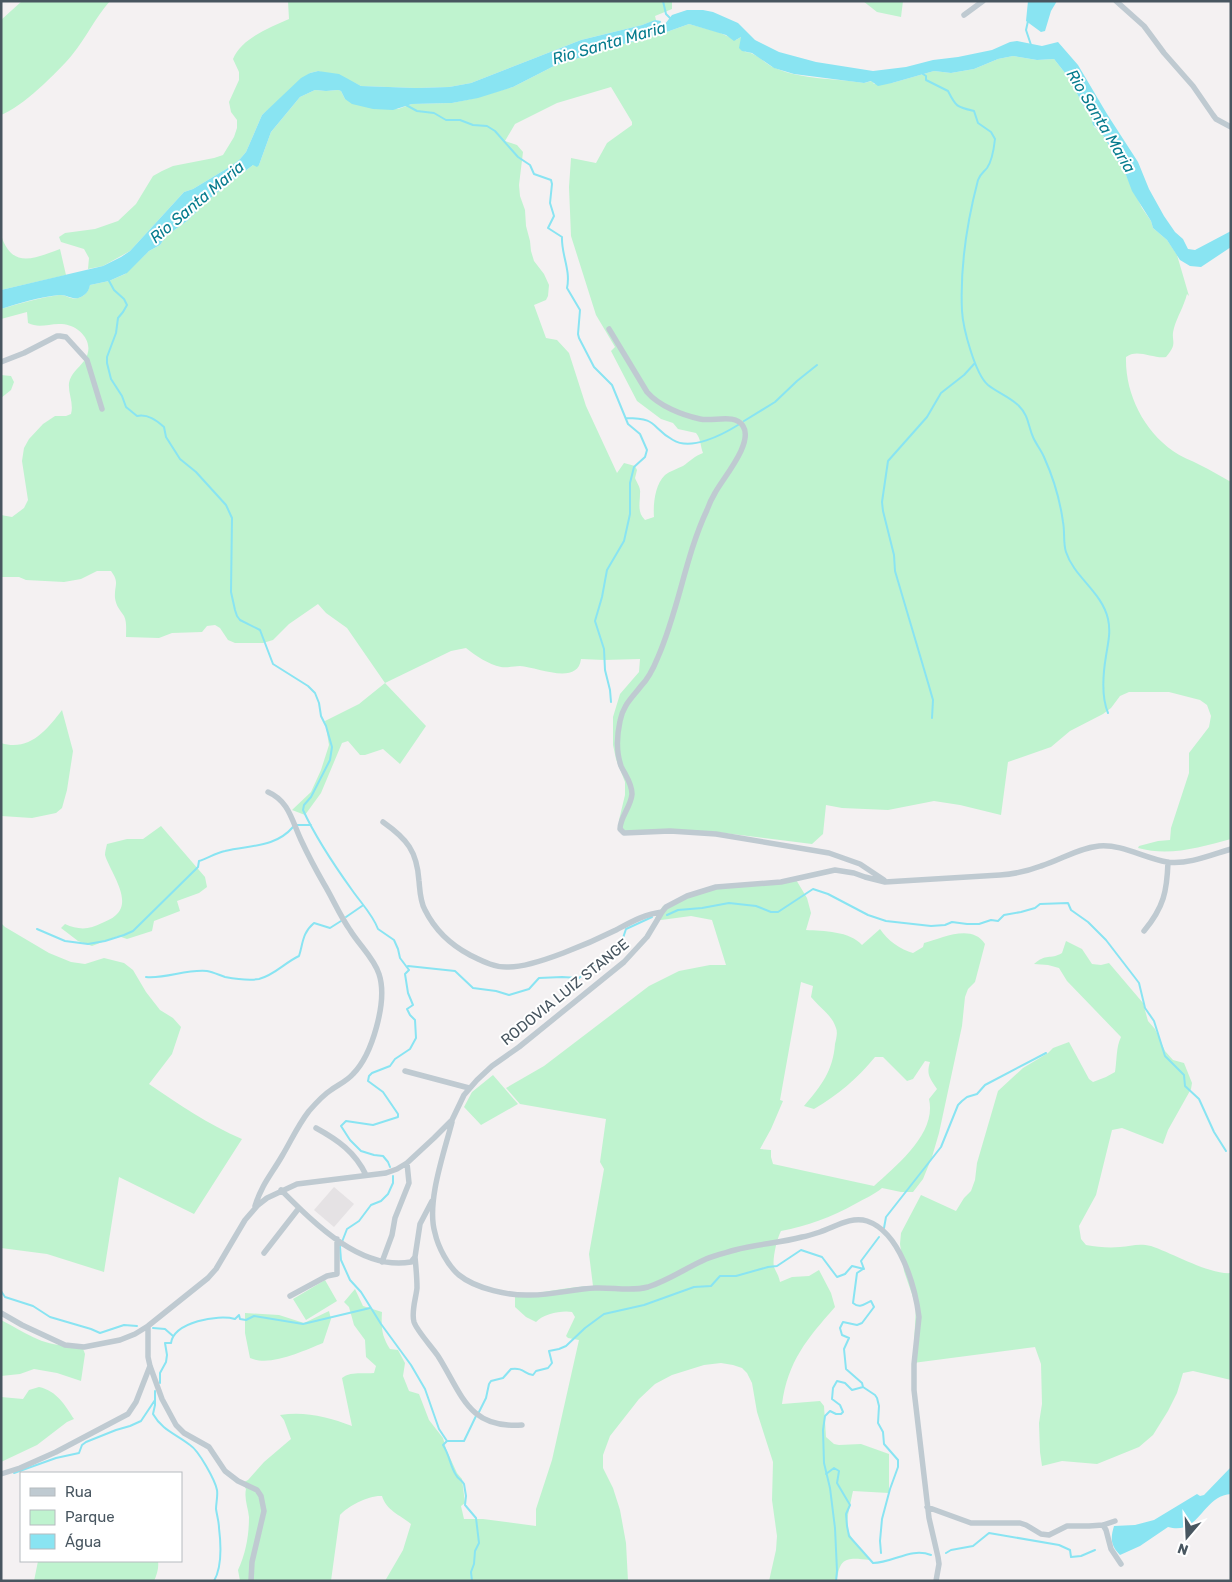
<svg xmlns="http://www.w3.org/2000/svg" width="1232" height="1582" font-family="Rubik,sans-serif">
<style>
.education{fill:#e5e2e4}
.green{fill:#bff3cf;fill-rule:evenodd}
.water{fill:#89e4f2}
.lines{fill:none;stroke-linecap:round;stroke-linejoin:round}
.stream{stroke:#89e4f2;stroke-width:2}
.minor{stroke:#bfcad1;stroke-width:5.5}
.labels{text-anchor:middle;dominant-baseline:central;stroke-width:4;stroke-linejoin:round;paint-order:stroke}
.street-label{font-size:15px;fill:#485660;stroke:#fff}
.water-label{font-size:16px;font-style:italic;fill:#067c8e;stroke:#fff}
</style>
<rect width="100%" height="100%" fill="#f4f1f2"/>
<path class="education" d="M334,1187L354,1204L334,1227L314,1210Z"/>
<path class="green" d="M22,1H110C95,18 86,38 72,55C58,72 21,108 1,115V20Z
M288,1H672V9L655,16L656,20L642,25L581,40L471,83L449,87L416,88L361,86L355,83L318,71L310,73L262,115L246,152L240,159L231,166L193,189L184,192L130,251L103,266L88,269L89,258L84,249L61,242L59,237L65,233L95,229L118,221L136,204L153,176L162,171L173,166L214,158L223,155L234,137L237,128V120L231,112L229,102L239,80V72L233,59C242,38 269,28 289,19Z
M863,1H903L901,17L877,12Z
M689,24L718,32L736,40L741,37V44L745,52C756,52 765,64 775,68C803,80 835,78 864,83L872,81L874,84L892,83L934,71L951,73L974,69L998,59L1013,56L1037,60L1054,59L1069,78L1083,105L1090,113L1094,127L1101,132L1126,175L1142,208L1151,221L1153,228L1167,240L1177,255L1189,296L1187,294C1184,306 1177,317 1174,328C1170,342 1179,342 1166,357C1153,359 1137,348 1126,357C1125,393 1143,430 1173,451C1181,457 1191,460 1200,465C1211,470 1220,476 1231,482V839C1200,847 1170,857 1138,848L1139,846L1158,841L1170,840L1171,828L1189,773V753L1209,727L1211,716L1207,705L1200,700L1169,692H1129L1120,696L1111,708L1103,714L1070,731L1051,747L1008,762L1001,815L960,805L934,801L888,810L842,808L826,805L823,834L812,844L716,832L623,831L620,828L619,820L625,795V782L616,759L613,745V717L620,694L639,672L640,659L604,660L581,659C578,686 537,667 520,666C514,666 507,668 501,667C488,664 476,656 466,648L451,651L385,683L426,726L400,764L383,749L365,755H360L348,741L342,743L321,793L305,815L292,810L311,792L321,770L329,745L325,721L359,704L385,683L347,628L326,613L318,604L289,624L273,640L263,643H235L228,640L220,628L215,625L207,626L202,632L172,633L159,638L126,637C126,630 127,622 124,616C120,610 116,606 115,598C114,585 120,583 111,571H97L81,579L64,582L26,580L19,577H1V515L12,517L24,508L28,500L22,461L24,448L29,439L43,424L55,416H66L71,414C74,403 68,394 69,383C71,373 78,369 84,361C97,343 79,325 62,324C49,323 40,329 28,323L27,312L1,319V309C20,303 39,298 59,295C65,294 71,300 78,298C85,296 88,292 90,285L109,281L125,274L149,251L160,245L166,236L187,221L214,195L253,165H259L271,132L300,97L315,90L326,91L338,90L341,91L345,99L398,109L412,104L452,103L471,99L513,87L554,66L609,48L661,34ZM611,87L632,122V125L607,143L596,163L571,158L569,187L571,236L596,315L615,347L611,351L637,401L661,419L673,423L678,429L696,433C701,439 700,445 703,453C695,456 690,461 683,466C677,469 670,471 665,475C655,484 653,505 654,517L645,520C637,512 640,504 640,493C641,488 637,483 635,478L637,470L635,466L624,463L617,473L586,406L569,353L557,340L546,338L534,305L546,300L548,296L549,285L544,274L534,261L531,251L530,241L526,226L525,210L520,196L519,185L523,152L517,145L505,141L515,124L557,103Z
M1,235C12,269 33,259 60,249L66,275L1,290Z
M1,375L11,376L14,382L11,390L1,398Z
M62,710L73,751L67,790L62,808L56,813L32,818L1,816V743C29,752 47,730 62,710Z
M161,826L205,877L207,887L199,893L177,901L180,911L154,921L152,931L127,939L118,936L92,946L78,941L61,928L65,924C78,930 89,930 102,923C106,921 112,919 116,915C133,900 110,872 105,855C105,852 106,848 107,844L127,839H143Z
M795,878L807,898L811,913L806,930C823,931 850,931 862,945L880,929C887,940 901,950 913,953L923,947L924,943C942,938 972,923 985,944L975,982L968,989L965,997L962,1026L939,1133L932,1157L923,1179L913,1192H901L882,1188C874,1195 865,1198 855,1204C832,1217 807,1226 781,1231C777,1238 772,1260 774,1267C776,1272 779,1276 780,1282L792,1277L809,1276L819,1270L831,1293L835,1307C807,1339 788,1361 782,1404L820,1401L824,1406L826,1437L834,1444L839,1445L861,1444L889,1454V1493L853,1491C845,1529 842,1530 870,1560C850,1558 839,1555 837,1581H769L776,1550L777,1536L772,1500L773,1462L757,1412L752,1383L747,1373L742,1368L733,1365L721,1363L704,1365L672,1375L655,1384L639,1399L610,1436L603,1455V1468L613,1488L620,1510L626,1543L628,1581H385L403,1550L411,1524C400,1515 386,1510 382,1496C369,1495 348,1506 340,1515L331,1581H240L238,1570C246,1553 249,1535 249,1517C248,1507 244,1499 246,1489L242,1483L248,1480L264,1462L291,1439L284,1420L280,1415C305,1411 328,1417 352,1426L342,1378C350,1371 363,1374 374,1373L376,1366L366,1357L365,1340L354,1325L349,1307L344,1302L355,1289L363,1306L382,1312C381,1329 382,1336 390,1349L398,1350L405,1363L403,1376L409,1391L419,1394L429,1420L443,1438L446,1449L457,1473L462,1479L465,1503L461,1506L464,1519H483L536,1526V1509L552,1460L579,1340L568,1338L566,1336L575,1317L572,1312C562,1310 543,1314 536,1322L526,1317L515,1307V1296C541,1293 567,1287 593,1286L589,1254L604,1169L600,1162L606,1119L520,1104L506,1088L544,1066L649,986L679,971L710,965H726L712,920L691,916L661,920L655,918L663,906L708,888L750,885ZM801,982L813,986L811,997C820,1008 832,1015 836,1028C838,1033 836,1039 835,1044C833,1071 821,1086 804,1106L814,1109C839,1094 856,1080 875,1057H883L907,1081L913,1079L925,1061L930,1062C926,1075 930,1078 937,1089L929,1099C937,1133 897,1165 874,1186L773,1164L771,1157V1150L760,1149L771,1129L783,1101L780,1100Z
M1,923L5,927L49,953L71,962L85,964L104,958L124,963L133,970L146,992L160,1010L173,1018L181,1027L172,1054L149,1084C178,1104 209,1125 242,1139L194,1214L119,1177L104,1272L47,1254L1,1248Z
M1066,941L1082,949L1092,964L1101,965L1109,963L1143,1003L1148,1021L1155,1029L1165,1051L1173,1060L1184,1063L1192,1083L1191,1089L1168,1130L1163,1144L1122,1128L1112,1130L1096,1195L1079,1226L1081,1239L1086,1245C1097,1247 1109,1248 1120,1247C1131,1246 1139,1243 1151,1246C1172,1253 1210,1275 1231,1273V1380L1193,1371L1183,1373L1177,1393L1168,1411L1153,1435L1139,1447L1097,1464L1062,1461L1042,1466L1040,1452L1039,1423L1042,1404L1041,1364L1035,1347L913,1363L916,1306L904,1271L900,1244L901,1233L921,1195L956,1211L964,1198L971,1191L975,1180L977,1163L998,1091L1023,1068L1048,1053L1053,1048L1069,1042L1089,1079L1093,1082L1106,1077L1115,1072C1117,1060 1116,1047 1121,1037L1067,981L1059,968L1048,965L1034,964C1046,953 1050,960 1062,953Z
M493,1075L518,1104L481,1125L464,1107L472,1092Z
M325,1280L337,1301L306,1320L293,1299Z
M329,1311L331,1319L323,1343C303,1351 270,1367 250,1358L245,1333V1313L279,1315L304,1323Z
M1,1320C34,1337 42,1347 82,1346L85,1354L81,1381L57,1373L34,1369L20,1374L1,1376Z
M39,1387C57,1391 65,1405 74,1419L67,1422L37,1445L1,1462V1397L23,1399L29,1390Z
M38,1561H158C159,1568 157,1574 154,1581H34Z"/>
<path class="water" d="M1028,1H1057L1051,11L1045,31L1041,32L1026,21Z
M687,10H703L713,12L738,23L755,40L779,52L816,62L873,71L906,67L933,60L958,57L992,50L1010,42L1017,41L1042,46L1058,42L1078,65L1107,114L1138,162L1149,189L1164,216L1175,232L1183,239L1188,249L1195,250L1231,231V247L1201,267L1190,266L1180,260L1167,240L1153,228L1151,221L1132,191L1126,175L1101,132L1093,125L1090,113L1083,105L1069,78L1054,59L1037,60L1013,56L998,59L974,69L951,73L934,71L892,83L878,86L871,81L864,83L794,74L774,68L752,53L742,51L739,48L741,37L734,41L726,35L689,24L661,34L609,48L554,66L513,87L478,98L452,103L412,104L393,110L373,109L352,104L345,99L341,91L338,90L326,91L315,90L300,97L271,132L259,165L257,167L253,165L214,195L187,221L166,236L160,245L149,251L127,273L109,281L90,285C89,290 87,294 81,297C73,301 67,294 59,295C39,297 20,303 1,309V290L103,266L121,257L130,251L184,192L193,189L231,166L240,159L246,152L262,115L301,78L310,73L318,71L339,74L361,86L416,88L449,87L471,83L581,40L642,25L655,20L661,21L660,25L665,24L672,15Z
M1231,1467V1494C1202,1496 1200,1536 1168,1527L1140,1546L1120,1555C1111,1546 1110,1539 1114,1526L1135,1525L1154,1520L1197,1494L1200,1496L1204,1495Z"/>
<g class="lines">
<path class="stream" d="M663,1L666,14L671,19
M1028,21L1026,30L1031,45
M923,74L926,76V80L948,91C956,107 957,107 974,111L978,123L991,132L995,139C994,148 992,161 987,168C984,172 980,174 978,180C967,222 960,268 962,311C963,328 975,374 988,385C998,393 1010,397 1019,406C1029,416 1028,426 1033,437C1036,444 1041,450 1044,457C1053,477 1060,500 1063,522C1065,532 1063,543 1066,552C1074,577 1102,592 1108,619C1111,632 1108,643 1106,656C1103,674 1101,696 1108,713
M406,105L417,111L434,113L446,120H460L473,125L487,126L495,131L518,157L530,165L534,174L551,180L552,184L550,203L554,216L548,228L562,237C561,254 571,270 567,288L580,310L578,334L579,338L594,367L612,385L628,424L640,434L647,450L645,457L634,467L630,483V514L624,541L607,570L602,597L595,621L604,649L605,670L610,690L611,702
M108,279L114,290L124,299L127,305L123,312L118,318L116,333L107,357V363L111,379L122,396L126,407L137,416C148,414 156,420 164,427L166,437L180,459L196,472L226,505L232,518L231,592L235,610L237,616L240,620L260,630L273,664L308,686L315,693L319,703L321,716L326,726L332,747L330,760L311,797L304,805L303,810C316,838 334,865 352,890C361,903 373,915 378,929L394,940L398,949L400,958L409,970
M626,418C659,418 650,427 673,440C691,451 722,435 738,425
M744,421L775,402L797,381L817,365
M932,718L933,700L929,686L895,571L894,555L883,511L882,502L888,461L927,417L941,393L964,375L975,363
M297,825H311
M667,915L678,910L702,908L729,903L756,906L771,912H778L813,889L828,894L868,915L886,921L931,926L945,925L952,922L967,924H979L991,920L998,921L1004,915L1021,912L1035,908L1040,904L1068,903L1071,910L1088,922L1106,940L1136,979L1139,983L1145,1008L1154,1021L1165,1056L1184,1075L1185,1086L1199,1099L1214,1132L1226,1151
M346,917L362,906
M37,929L65,941L88,944L105,941L124,935L133,931L198,867L199,861C208,858 216,853 225,851C249,845 275,848 293,827
M408,966L455,971L473,988L496,991L509,995L529,989L539,978L562,977L579,978L622,941L626,929L652,917
M146,977C166,979 186,969 207,971C213,972 219,975 225,977C236,979 248,981 259,979C275,975 284,963 299,956C303,944 302,933 314,923L330,928L341,921
M390,1167L388,1162L383,1156L374,1155L361,1151L350,1140L341,1126L346,1121L373,1125L398,1117V1114L383,1092L368,1081L369,1076L372,1073L390,1066L395,1059L410,1049L416,1038L415,1020L410,1015L407,1009L413,1005L408,993L405,974L409,970
M393,1176V1183L388,1194L381,1201L371,1205L359,1221L347,1229L340,1247L341,1260L350,1280L361,1292L381,1324L411,1365L425,1389L439,1429L447,1441
M884,1228L886,1217L941,1147L958,1105L962,1101L967,1097L977,1094L985,1085L1046,1053
M864,1269L861,1261L879,1237
M1,1291L5,1297L33,1306L50,1317L91,1329L100,1333L124,1325L137,1326
M153,1328L165,1329L173,1336
M160,1383V1373L166,1362L167,1355L165,1343H171C174,1322 218,1314 235,1319L239,1315L240,1319L246,1320L254,1316L303,1324L370,1308
M863,1387L862,1383L846,1369L844,1349L849,1338L842,1335L840,1328L843,1322L857,1325L862,1323L874,1307L871,1301C864,1304 860,1309 853,1303L857,1273L863,1269
M863,1387L875,1395L877,1398L879,1406L878,1423L883,1432L884,1444L898,1460V1467L890,1489L882,1519L880,1541L881,1553
M155,1391V1405L153,1414C162,1430 176,1434 190,1445C199,1451 215,1480 217,1490C218,1496 216,1503 216,1509C217,1516 219,1522 219,1528C221,1544 222,1567 214,1581
M479,1412L486,1398L489,1384L491,1381L503,1378L511,1369C524,1367 525,1375 533,1375L536,1371L548,1368L552,1363L549,1351L559,1349L566,1346L585,1328L604,1314L644,1305L694,1287L711,1286L720,1276H736L768,1267L777,1266L801,1250L822,1257L837,1277L845,1274L852,1266L864,1269
M447,1441H464L476,1416
M447,1441L443,1445C450,1456 450,1466 456,1475C458,1479 462,1480 464,1484L466,1496L465,1505L476,1518L479,1543L475,1551L474,1564L471,1572L472,1581
M14,1473L56,1458L79,1453L82,1445L86,1442L116,1430L130,1426L141,1421L155,1400
M826,1474L834,1468L839,1471L837,1483L850,1505L846,1514L847,1526L849,1536L873,1563C893,1563 911,1547 931,1555
M946,1553L951,1550L973,1546L989,1533L1059,1545L1070,1550L1071,1557L1081,1556L1095,1550
M836,1581L837,1571L835,1528L830,1488L824,1463L823,1430L825,1416L830,1411L836,1414H841L843,1412L840,1405L832,1399L833,1388L837,1381L845,1383L852,1390L863,1387"/>
<path class="minor" d="M1116,1L1144,26L1164,53L1193,86L1213,115L1216,119L1231,127
M964,15L983,1
M609,329L647,392C659,406 682,415 700,419C713,422 735,413 743,426C754,443 723,478 715,493C712,498 709,504 707,510C685,557 679,609 658,657C654,667 649,678 641,686C632,698 623,705 620,721C617,735 616,752 621,766C625,775 632,783 632,794C631,807 620,817 620,829L624,833L670,831L716,834L829,853L860,864L884,880
M1,362L24,353L57,336H60L66,337L87,360L102,409
M383,822C407,839 417,851 419,881C420,891 420,901 425,910C435,930 451,945 470,955C482,961 495,968 509,967C535,967 592,942 616,930C631,922 645,914 662,912
M1144,931C1164,907 1167,891 1168,862
M405,1071L469,1088
M452,1122C444,1153 426,1203 435,1233C438,1247 448,1266 459,1275C476,1289 510,1296 531,1295C553,1295 574,1289 595,1288C613,1287 630,1292 648,1287C669,1280 686,1268 706,1259C715,1255 725,1253 735,1250C757,1244 780,1243 802,1237C808,1236 814,1234 820,1232C835,1227 851,1216 867,1221C900,1232 915,1286 919,1317L914,1364V1390L929,1518L938,1557L939,1564L936,1581
M316,1128C338,1140 355,1152 366,1175
M281,1190C314,1223 361,1271 411,1262L415,1257L420,1224L432,1201
M255,1206C262,1184 271,1175 282,1156C291,1141 298,1125 309,1111C316,1103 323,1095 331,1090C338,1085 347,1081 353,1074C372,1055 388,1001 379,974C374,958 359,945 350,930C340,916 333,899 324,884C316,870 308,855 301,840C292,821 289,801 268,792
M264,1253L299,1208
M415,1257C416,1267 417,1277 417,1288C416,1298 411,1312 414,1322C417,1331 432,1347 438,1356C462,1394 468,1429 522,1425
M382,1262L392,1235L395,1218L409,1183L407,1163
M290,1296L327,1276L337,1274V1239
M1,1313L22,1325L65,1345L84,1347L120,1340L135,1334L148,1326L208,1278L216,1269L245,1220L258,1205L267,1198L297,1184L386,1173L397,1169L407,1163L434,1138L452,1120L464,1095L477,1080L492,1066L519,1047L624,962L647,937L662,912L666,907L687,896L716,887L781,882L835,870L854,873L865,877L885,882L1000,875C1014,874 1028,871 1041,866C1061,860 1078,848 1099,846C1122,844 1144,858 1167,862C1187,865 1211,855 1231,849
M148,1326V1357L150,1366L162,1399L176,1425L184,1433L209,1447L225,1471L238,1481L257,1490L261,1496L264,1511L252,1562L251,1581
M1,1474L20,1468L56,1452L128,1414L136,1402L150,1366
M927,1507L971,1523H1020L1026,1525L1041,1534L1049,1535L1067,1526H1089L1103,1525L1115,1521
M1103,1525L1106,1530L1111,1549L1121,1564"/>
</g>
<g class="labels">
<g class="street-label">
<text transform="translate(565 992) rotate(-39)">RODOVIA LUIZ STANGE</text>
</g>
<g class="water-label">
<text transform="translate(609 43) rotate(-16)">Rio Santa Maria</text>
<text transform="translate(1101 121) rotate(59)">Rio Santa Maria</text>
<text transform="translate(197 202) rotate(-40)">Rio Santa Maria</text>
</g>
</g>
<rect width="1232" height="1582" fill="none" stroke="#485660" stroke-width="5"/>
<rect x="20" y="1472" width="162" height="90" fill="#ffffff" stroke="#b6bbbf"/>
<rect x="30" y="1488" width="25" height="8" fill="#bfcad1" stroke="#b6bbbf"/>
<text x="65" y="1497" font-size="15" fill="#485660">Rua</text>
<rect x="30" y="1510" width="25" height="15" fill="#bff3cf" stroke="#b6bbbf"/>
<text x="65" y="1522" font-size="15" fill="#485660">Parque</text>
<rect x="30" y="1534" width="25" height="15" fill="#89e4f2" stroke="#b6bbbf"/>
<text x="65" y="1547" font-size="15" fill="#485660">Água</text>
<g transform="translate(1187 1537) rotate(199)" stroke="#ffffff" stroke-width="4" paint-order="stroke">
<path d="M0-4L9 19L0 12L-9 19Z" fill="#485660"/>
<text y="-8" font-size="14" font-weight="bold" text-anchor="middle" fill="#485660">N</text>
</g>
</svg>
